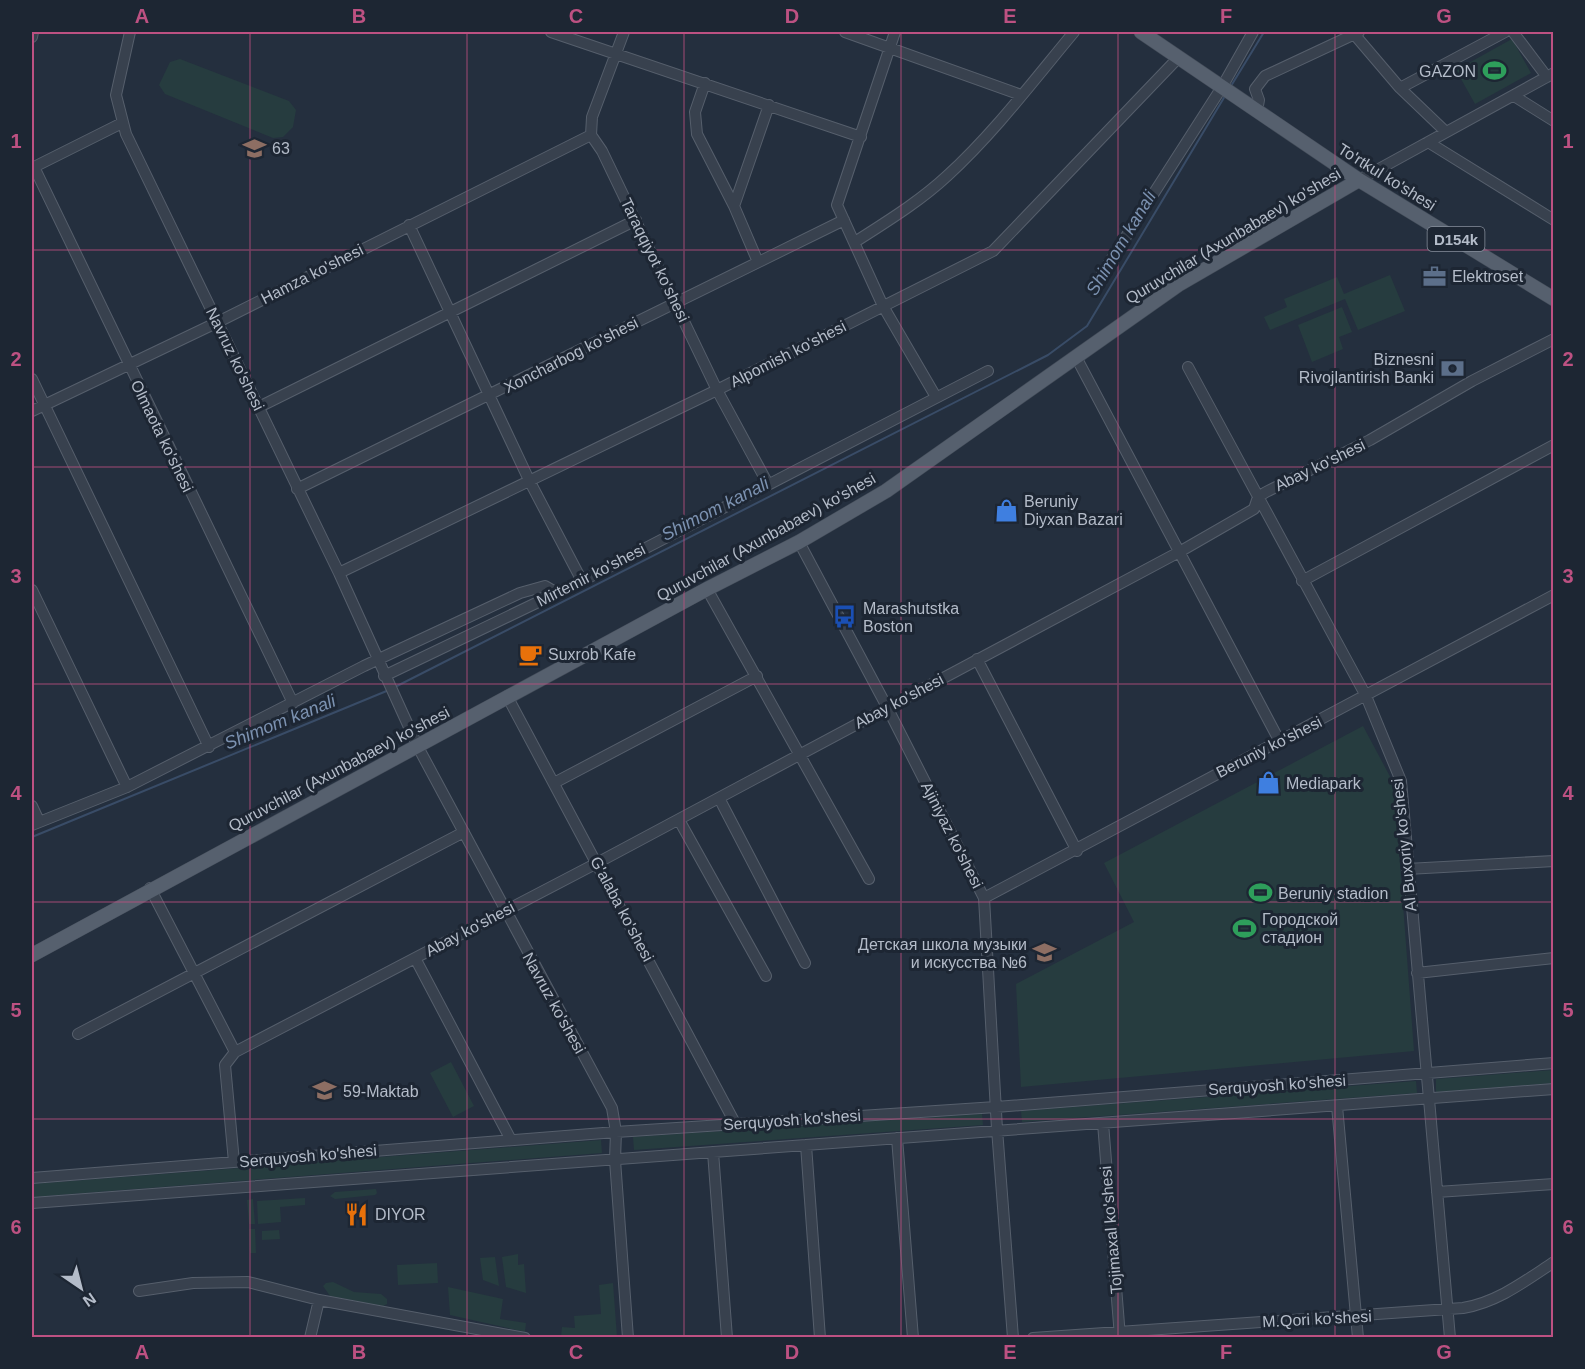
<svg xmlns="http://www.w3.org/2000/svg" width="1585" height="1369" font-family="Arial,sans-serif">
<style>
.green{fill:#263c3f}
.lines{fill:none;stroke-linecap:round;stroke-linejoin:round}
.stream{stroke:#394c67;stroke-width:2}
.minor-casing{stroke:#565f6c;stroke-width:12}
.major-casing{stroke:#414a57;stroke-width:15}
.minor{stroke:#38414e;stroke-width:10}
.major{stroke:#56606e;stroke-width:14}
.grid{fill:none;stroke:#bd5182;stroke-width:1.5;stroke-opacity:0.55}
.labels{text-anchor:middle;dominant-baseline:central;stroke-width:6;stroke-linejoin:round;paint-order:stroke}
.shield{fill:#1d2633;stroke:#878f9c;stroke-width:1.5}
.shield-label{font-size:15px;font-weight:bold;fill:#b4bcc9}
.poi-label{font-size:16px;fill:#b4bcc9;stroke:#1d2633;text-anchor:start}
.street-label{font-size:16px;fill:#b4bcc9;stroke:#1d2633}
.water-label{font-size:18px;font-style:italic;fill:#7c92b1;stroke:#1d2633}
.neatline{fill:none;stroke:#bd5182;stroke-width:2}
.grid-label{font-size:20px;text-anchor:middle;font-weight:bold;fill:#bd5182}
</style>
<rect width="100%" height="100%" fill="#242f3e"/>
<path class="green" d="M1512,39L1531,73L1475,104L1456,70Z
M180,59L289,101L296,110L293,127L283,137L273,138L165,94L159,85L170,62Z
M1390,275L1405,311L1358,330L1345,299L1270,330L1264,317L1287,307L1284,299L1337,277L1344,294Z
M1342,307L1352,332L1339,337L1343,349L1312,362L1298,325Z
M1363,726L1394,784L1414,1051L1021,1087L1016,984L1134,922L1104,863Z
M451,1062L474,1106L453,1117L430,1073Z
M1553,1070V1083L1436,1092V1079Z
M1416,1081L1417,1093L1022,1122L1021,1111Z
M982,1114L983,1125L634,1150L633,1137Z
M601,1140L602,1153L32,1197V1184Z
M376,1189L377,1193L375,1195L335,1199L330,1196L335,1192Z
M305,1198V1205L280,1207L281,1222L258,1224L257,1201Z
M253,1199L255,1224H249L247,1200Z
M249,1229H255L256,1253H250Z
M279,1230L280,1239L262,1240V1231Z
M518,1254V1265L524,1264L526,1293L506,1287L502,1257Z
M495,1257L499,1286L483,1280L480,1258Z
M437,1263L438,1283L398,1285L397,1265Z
M333,1282L354,1292L381,1294L387,1299V1304L383,1306L330,1296L323,1286L326,1283Z
M613,1283L617,1337H561L562,1327L575,1328L574,1316L601,1314L599,1285Z
M448,1287L503,1299L500,1319L526,1323L525,1332L450,1315Z"/>
<g class="lines">
<path class="stream" d="M1231,86L1264,32
M395,687L1048,355L1087,326L1225,96
M32,837L389,690"/>
<defs>
<path id="minor" d="M130,32L116,95L126,134L339,573L418,747L612,1108L616,1132L615,1160L628,1338
M551,32L861,137
M624,32L592,117L591,135L602,151L717,390L768,484
M845,32L1021,95
M895,32L837,205L883,306L936,397
M1513,32L1547,77
M1354,34L1400,88L1446,132
M32,37L33,32
M705,83L695,112L697,134L734,206L758,262
M1400,88L1505,32
M1514,96L1554,121
M1257,111L1259,100L1255,89L1265,76L1359,32
M1428,142L1554,220
M34,167L293,703
M32,168L122,123
M1359,180L1554,73
M734,206L769,105
M409,225L529,480L582,581
M855,242C886,222 919,202 947,176C994,133 1034,80 1074,32
M1102,274L1222,87L1253,32
M1076,357L1280,742
M1188,367L1366,696L1401,781L1450,1338
M32,379L209,747
M259,407L636,220
M32,411L218,322L591,135
M297,489L844,220
M799,542L887,707L984,898L997,1129L1013,1338
M339,573L717,390L993,251L1179,57
M1302,581L1554,445
M707,589L869,879
M32,590L127,787
M977,659L1077,851
M384,676L582,581L988,371
M507,696L735,1123
M554,783L757,676
M719,798L805,963
M32,806L39,821
M679,820L766,976
M32,825L127,787L364,666L520,593L545,586L557,593
M1407,869L1554,861
M150,888L235,1052L225,1065L234,1162
M984,898L1554,595
M415,958L511,1140
M1417,973L1554,958
M78,1034L464,832
M235,1052L597,863L1181,551L1254,509L1258,497L1266,492L1370,440L1472,381L1554,339
M1337,1106L1358,1338
M1103,1123L1120,1337
M897,1138L913,1338
M806,1145L820,1338
M713,1152L727,1338
M32,1178L616,1132L996,1107L1554,1063
M1437,1192L1554,1184
M32,1203L1554,1089
M139,1291L193,1283L248,1282L319,1300L525,1338
M310,1338L319,1300
M1033,1338L1463,1308C1498,1302 1525,1281 1554,1262"/>
<path id="major" d="M1141,32L1359,180L1554,299
M32,955L707,589L799,542L886,491L1178,285L1359,180"/>
</defs>
<use href="#minor" class="minor-casing"/>
<use href="#major" class="major-casing"/>
<use href="#minor" class="minor"/>
<use href="#major" class="major"/>
</g>
<path class="grid" d="M250,32V1338M467,32V1338M684,32V1338M901,32V1338M1118,32V1338M1335,32V1338M32,250H1554M32,467H1554M32,684H1554M32,902H1554M32,1119H1554"/>
<defs>
<symbol id="stadium-bare" viewBox="-9 -9 18 18"><path d="M0-5a6.5 5 0 1 0 0 10a6.5 5 0 1 0 0-10ZM-3.5-1.8h7v3.6h-7Z" fill="#2e9e5b" stroke="#1d2633" stroke-width="2.5" paint-order="stroke"/></symbol>
<symbol id="school-bare" viewBox="-9 -9 18 18"><path d="M0-5L7-2L0 1L-7-2ZM-4 1L0 2.5L4 1V4Q0 6-4 4Z" fill="#8d6e63" stroke="#1d2633" stroke-width="2.5" paint-order="stroke"/></symbol>
<symbol id="office-bare" viewBox="-9 -9 18 18"><path d="M-6-3h4V-5.5h4V-3h4V5H-6ZM-1-4.5V-3h2v-1.5ZM-6 0V1H6V0Z" fill="#5c6f8a" stroke="#1d2633" stroke-width="2.5" paint-order="stroke"/></symbol>
<symbol id="bank-bare" viewBox="-9 -9 18 18"><path d="M-6-4H6V4H-6ZM0-2.3a2.3 2.3 0 1 0 0 4.6a2.3 2.3 0 1 0 0-4.6Z" fill="#5c6f8a" stroke="#1d2633" stroke-width="2.5" paint-order="stroke"/></symbol>
<symbol id="shop-bare" viewBox="-9 -9 18 18"><path d="M-5-2.5h2.3a2.7 3.5 0 0 1 5.4 0H5L5.5 6h-11ZM-1.5-2.5h3a1.5 2.3 0 0 0-3 0Z" fill="#3f7fe0" stroke="#1d2633" stroke-width="2.5" paint-order="stroke"/></symbol>
<symbol id="bus-bare" viewBox="-9 -9 18 18"><path d="M-5-6H5V4H4V6H2V4H-2V6H-4V4H-5ZM-3.5-4V0h7V-4ZM-3.5 1.2v1.5H-2V1.2ZM2 1.2v1.5H3.5V1.2Z" fill="#1a4fb4" stroke="#1d2633" stroke-width="2.5" paint-order="stroke"/></symbol>
<symbol id="cafe-bare" viewBox="-9 -9 18 18"><path d="M-5.5-4.5H6V0H3Q3 3.5 0 3.5H-2.5Q-5.5 3.5-5.5 0ZM3-3.2v2h1.7v-2ZM-6 4.5H4V6H-6Z" fill="#e8710a" stroke="#1d2633" stroke-width="2.5" paint-order="stroke"/></symbol>
<symbol id="restaurant-bare" viewBox="-9 -9 18 18"><path d="M-5-6h1v4h1v-4h1v4h1v-4h1v5L-1.5 .5V6h-2V.5L-5-1ZM5-6V6H3V1.5H1.5Q1.5-4 5-6Z" fill="#e8710a" stroke="#1d2633" stroke-width="2.5" paint-order="stroke"/></symbol>
</defs>
<g fill-rule="evenodd">
<use href="#stadium-bare" x="1478" y="54" width="33" height="33"/>
<use href="#school-bare" x="238" y="132" width="33" height="33"/>
<use href="#office-bare" x="1418" y="260" width="33" height="33"/>
<use href="#bank-bare" x="1436" y="352" width="33" height="33"/>
<use href="#shop-bare" x="990" y="494" width="33" height="33"/>
<use href="#bus-bare" x="828" y="600" width="33" height="33"/>
<use href="#cafe-bare" x="514" y="638" width="33" height="33"/>
<use href="#shop-bare" x="1252" y="766" width="33" height="33"/>
<use href="#stadium-bare" x="1244" y="876" width="33" height="33"/>
<use href="#stadium-bare" x="1228" y="912" width="33" height="33"/>
<use href="#school-bare" x="1028" y="936" width="33" height="33"/>
<use href="#school-bare" x="308" y="1074" width="33" height="33"/>
<use href="#restaurant-bare" x="340" y="1198" width="33" height="33"/>
</g>
<g class="labels">
<rect class="shield" x="1427.5" y="227" width="57" height="24" rx="4.5"/>
<g class="shield-label">
<text x="1456" y="239">D154k</text>
</g>
<g class="poi-label">
<text x="1476" y="71" text-anchor="end">GAZON</text>
<text x="272" y="148">63</text>
<text x="1452" y="276">Elektroset</text>
<text x="1434" y="359" text-anchor="end">Biznesni<tspan x="1434" dy="18">Rivojlantirish Banki</tspan></text>
<text x="1024" y="501">Beruniy<tspan x="1024" dy="18">Diyxan Bazari</tspan></text>
<text x="863" y="608">Marashutstka<tspan x="863" dy="18">Boston</tspan></text>
<text x="548" y="654">Suxrob Kafe</text>
<text x="1286" y="783">Mediapark</text>
<text x="1278" y="893">Beruniy stadion</text>
<text x="1262" y="919">Городской<tspan x="1262" dy="18">стадион</tspan></text>
<text x="1027" y="944" text-anchor="end">Детская школа музыки<tspan x="1027" dy="18">и искусства №6</tspan></text>
<text x="343" y="1091">59-Maktab</text>
<text x="375" y="1214">DIYOR</text>
</g>
<g class="street-label">
<text transform="translate(1387 177) rotate(32)">To'rtkul ko'shesi</text>
<text transform="translate(1233 236) rotate(-31)">Quruvchilar (Axunbabaev) ko'shesi</text>
<text transform="translate(655 260) rotate(64)">Taraqqiyot ko'shesi</text>
<text transform="translate(312 274) rotate(-27)">Hamza ko'shesi</text>
<text transform="translate(788 354) rotate(-27)">Alpomish ko'shesi</text>
<text transform="translate(571 355) rotate(-27)">Xoncharbog ko'shesi</text>
<text transform="translate(235 359) rotate(64)">Navruz ko'shesi</text>
<text transform="translate(162 436) rotate(64)">Olmaota ko'shesi</text>
<text transform="translate(1320 465) rotate(-26)">Abay ko'shesi</text>
<text transform="translate(766 537) rotate(-29)">Quruvchilar (Axunbabaev) ko'shesi</text>
<text transform="translate(591 575) rotate(-27)">Mirtemir ko'shesi</text>
<text transform="translate(899 701) rotate(-28)">Abay ko'shesi</text>
<text transform="translate(1269 747) rotate(-27)">Beruniy ko'shesi</text>
<text transform="translate(339 769) rotate(-28)">Quruvchilar (Axunbabaev) ko'shesi</text>
<text transform="translate(952 835) rotate(63)">Ajiniyaz ko'shesi</text>
<text transform="translate(1404 845) rotate(-96)">Al Buxoriy ko'shesi</text>
<text transform="translate(622 909) rotate(62)">G'alaba ko'shesi</text>
<text transform="translate(470 929) rotate(-28)">Abay ko'shesi</text>
<text transform="translate(554 1003) rotate(61)">Navruz ko'shesi</text>
<text transform="translate(1277 1085) rotate(-4)">Serquyosh ko'shesi</text>
<text transform="translate(792 1120) rotate(-4)">Serquyosh ko'shesi</text>
<text transform="translate(308 1156) rotate(-5)">Serquyosh ko'shesi</text>
<text transform="translate(1111 1230) rotate(-95)">Tojimaxal ko'shesi</text>
<text transform="translate(1317 1319) rotate(-3)">M.Qori ko'shesi</text>
</g>
<g class="water-label">
<text transform="translate(1121 243) rotate(-59)">Shimom kanali</text>
<text transform="translate(715 509) rotate(-27)">Shimom kanali</text>
<text transform="translate(280 722) rotate(-22)">Shimom kanali</text>
</g>
</g>
<rect width="1585" height="1369" fill="none" stroke="#1d2633" stroke-width="66"/>
<g transform="translate(81 1288) rotate(145)" stroke="#1d2633" stroke-width="4.5" paint-order="stroke">
<path d="M0-4.5L10 22L0 15L-10 22Z" fill="#b4bcc9"/>
<text y="-9" font-size="16" font-weight="bold" text-anchor="middle" fill="#b4bcc9">N</text>
</g>
<rect x="33" y="33" width="1519" height="1303" class="neatline"/>
<g class="grid-label">
<text x="142" y="23">A</text>
<text x="359" y="23">B</text>
<text x="576" y="23">C</text>
<text x="792" y="23">D</text>
<text x="1010" y="23">E</text>
<text x="1226" y="23">F</text>
<text x="1444" y="23">G</text>
<text x="16" y="148">1</text>
<text x="1568" y="148">1</text>
<text x="16" y="366">2</text>
<text x="1568" y="366">2</text>
<text x="16" y="583">3</text>
<text x="1568" y="583">3</text>
<text x="16" y="800">4</text>
<text x="1568" y="800">4</text>
<text x="16" y="1017">5</text>
<text x="1568" y="1017">5</text>
<text x="16" y="1234">6</text>
<text x="1568" y="1234">6</text>
<text x="142" y="1359">A</text>
<text x="359" y="1359">B</text>
<text x="576" y="1359">C</text>
<text x="792" y="1359">D</text>
<text x="1010" y="1359">E</text>
<text x="1226" y="1359">F</text>
<text x="1444" y="1359">G</text>
</g>
</svg>
